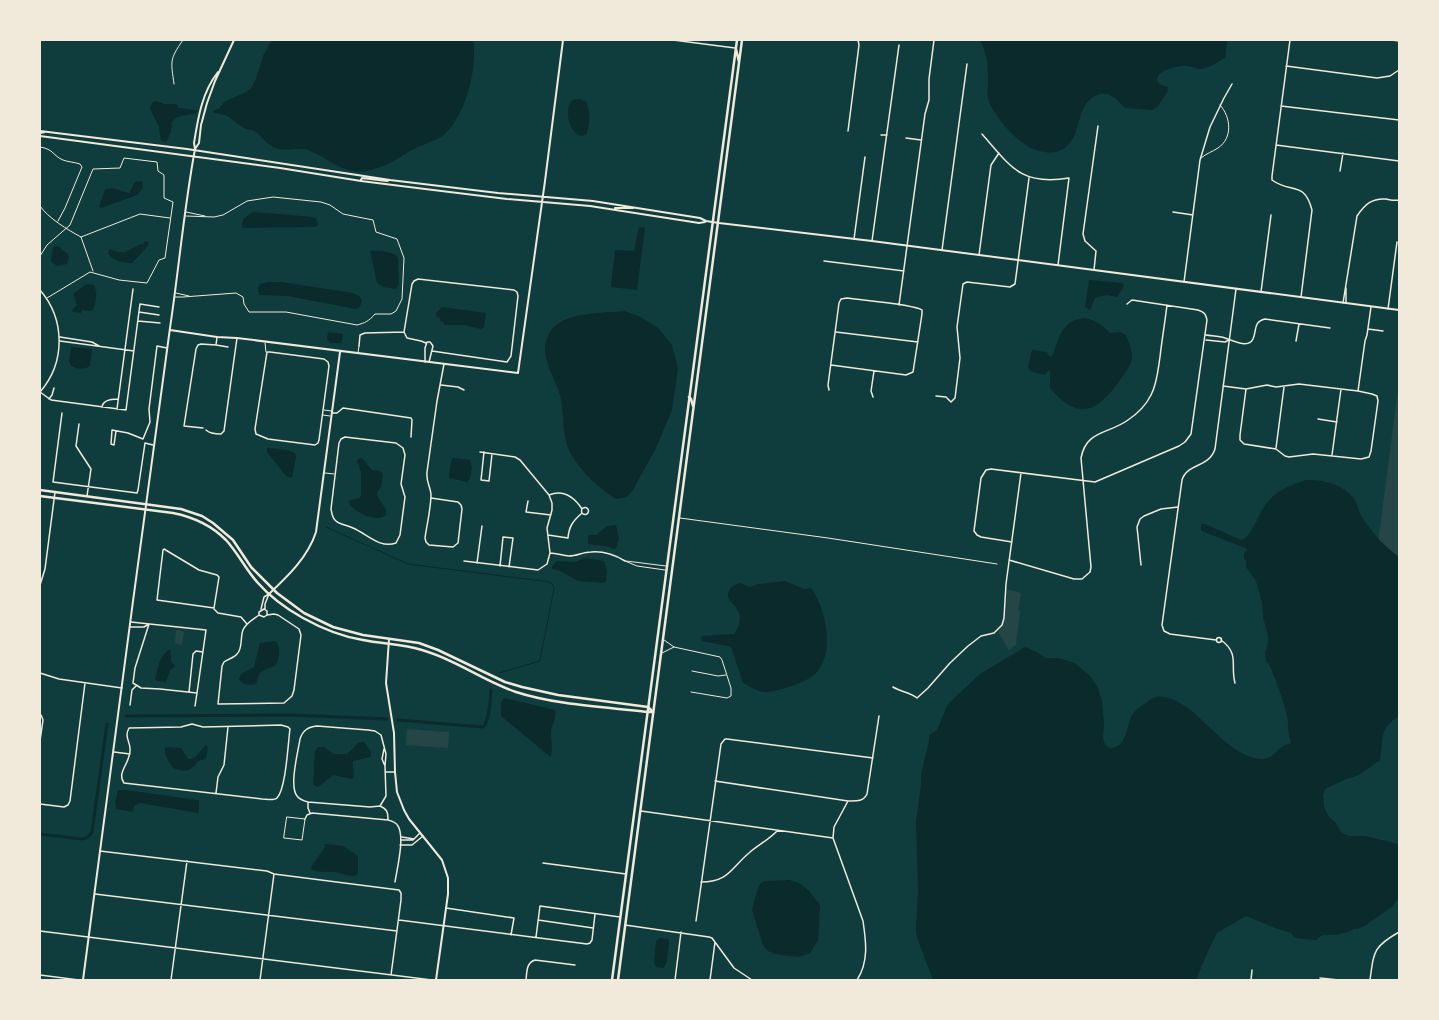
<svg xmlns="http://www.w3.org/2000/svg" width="1439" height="1020" font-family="Karla,sans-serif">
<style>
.green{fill:#244646}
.water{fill:#0a2a2b}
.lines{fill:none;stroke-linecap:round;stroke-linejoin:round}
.stream{stroke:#0a2a2b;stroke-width:1}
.canal{stroke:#0a2a2b;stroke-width:3}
.service{stroke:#f1e9da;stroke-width:1}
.minor{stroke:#f1e9da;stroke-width:1.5}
.tertiary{stroke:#f1e9da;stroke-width:2}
.secondary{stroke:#f1e9da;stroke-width:2.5}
.primary{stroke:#f1e9da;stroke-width:2.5}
</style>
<rect width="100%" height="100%" fill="#0f3d3e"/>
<path class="green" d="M1399,382V663L1363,658Z
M1007,589L1021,593L1018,611H1020L1016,645L1009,650L998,632C1008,620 1006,604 1007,589Z
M178,630L184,632L182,644L180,645L175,643L176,631Z
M407,729L449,732L448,748L406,745Z"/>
<path class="water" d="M272,40H473C478,68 465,120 441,137C430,143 418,146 408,152C394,162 369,175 352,171C336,167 323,156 308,150C296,146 284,153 273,147C266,143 263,138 257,133C255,130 250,130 246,129C232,122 232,114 214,113L213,111L220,108L224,102L246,92L251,88L256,79L263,56Z
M980,40H1227L1226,54L1225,58C1217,62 1210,68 1201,69C1195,69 1189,65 1183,66C1174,67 1158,70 1157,80L1159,84L1168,87L1167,93L1157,107L1152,110L1125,108C1116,99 1109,89 1095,96C1076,106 1082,131 1068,145C1058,156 1043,153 1031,148C1017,142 992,114 988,99C987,94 988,88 988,84C988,66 988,56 980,40Z
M575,99H580L586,101C591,112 590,124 586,135C569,141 561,103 575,99Z
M156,101L164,104H177L178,108C185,109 191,109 198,111L197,113L177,117L172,122L171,132L166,142L161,141L159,127L152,113L150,107L153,102Z
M142,181L143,188L137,195L101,208L99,207L105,189L112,188L129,193L135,182Z
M253,212L313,217L316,219L318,224L317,226L314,227L243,228L242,226L243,219Z
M639,227L645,228L637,290L611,287L615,250L634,251Z
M145,241L149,242L147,247L132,263C123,263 113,261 108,253L109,249L119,252H125L141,244L143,245Z
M56,246L60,247L62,250L68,254L69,258L67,264L57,266L51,261L53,247Z
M370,251C378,250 393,251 398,258L399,284L396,289L383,287L377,283Z
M1089,280L1122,283L1124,285L1122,290L1117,297L1107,295L1095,298L1090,310L1085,307Z
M281,282L353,293L359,296L362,300L360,307L356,309L288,296L259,295L258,288L260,284L268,282Z
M89,284L94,285C98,293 96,302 93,310L90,311L82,310L81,313L73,312L72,310L77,305L73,294L85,285Z
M442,307L486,313L484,327L481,329L464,325H444L443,322L440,321V318L436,317V313Z
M624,311L639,316L658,328L672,345L678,368L672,410L656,448L633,490L627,497L616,499C599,488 581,472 571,454C561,436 565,415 560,395C556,380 545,365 545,349C545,343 548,334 552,329C566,312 604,313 624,311Z
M1083,318C1095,319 1102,325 1110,333L1120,332L1126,335C1128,341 1132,349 1132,356C1132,366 1125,372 1120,380C1097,413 1078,421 1050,388V371L1049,370L1045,375L1030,371L1028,367L1032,350L1047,352L1048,355L1052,357C1059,339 1060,322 1083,318Z
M328,332L343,334L342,342L341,343H330L327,339Z
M71,347L92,349L90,366C84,370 77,369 71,366L69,361Z
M267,448L288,450L295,453L296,457L292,478L286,476L267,452Z
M362,458L372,470L380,471L383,474L381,487L377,492C377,502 388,505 386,515C377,523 356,513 349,504L350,500L360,498L361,495V472L357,461L358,459Z
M453,458L470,460L472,468L470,479L467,482L449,478L451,461Z
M1306,480C1322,479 1342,484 1353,497C1358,503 1358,511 1362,517C1372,533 1384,546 1399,557V716C1378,729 1384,738 1380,760L1359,775L1344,780L1325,789L1323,795L1324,807L1329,817L1335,822L1342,833L1349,836H1365L1399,844V897L1393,906L1366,925L1358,929H1354L1348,932L1336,935H1322L1316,940L1295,938L1291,933L1275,928L1246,916L1217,933L1208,951L1196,980H933L917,938L916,930L918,890L916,822L921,785V774L929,741V735L937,730L948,704L980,674L1025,647L1037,652L1045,658H1058L1075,663L1091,677L1098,688L1102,701L1104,725L1103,737L1105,745L1111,748C1128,746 1126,727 1132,715C1135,711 1139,707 1143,705C1147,702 1151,698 1156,697C1193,692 1221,757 1262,759C1275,759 1278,745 1290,744L1291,741C1287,732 1289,725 1287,716C1283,698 1276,681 1269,664L1266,662L1265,653L1268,644V636L1263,617L1262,602L1256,581L1246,567V561L1244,558V553L1248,549L1204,532L1201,530V524H1205L1241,540L1244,539C1252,532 1257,520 1262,510C1272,492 1288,486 1306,480Z
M616,525L619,539L616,548L614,549L605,546L588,544V538L589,535H596L607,526Z
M586,558L604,561L607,571L606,582L603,583L578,581L558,570L552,569V566L557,561L575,562Z
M785,581L804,589L811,588C826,609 835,650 817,672C809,682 775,693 763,692C757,691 749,686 743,683L731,647L728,646L701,641L702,636L734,634C739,627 742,619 738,611C736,607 733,604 730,601C724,592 732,585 740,583L750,587L759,584Z
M275,641C282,646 279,660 275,666C263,671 259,669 257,683C251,686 243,685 239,680L241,674L254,667L260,643Z
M170,649C172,656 168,660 175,665V666L170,670L166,682L157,681L155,679C158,668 159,656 170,649Z
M504,698L555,710C557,720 551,725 551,733C551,740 553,748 551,756L548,755L501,716V703Z
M362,742H364L371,752V756L370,757L353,761C352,767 356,774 352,779L333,775L318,787L313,785L315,751L318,747H324L333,754H347L358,743Z
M206,745L208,747L206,759L198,761C191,772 186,772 173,768C169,761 164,756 165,748L169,747L181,748L188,759C197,760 200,750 206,745Z
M118,790H126L197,800L199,801V808L198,813L140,803L134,806L133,812L116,809L115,802Z
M324,844L343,846L358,856V870L357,875C350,878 342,873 335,872C326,871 321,873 312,870L311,867L325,847Z
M789,880C800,882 806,887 813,896C815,899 816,901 819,903L820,907L818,940L810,953L798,957L774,954L768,951L763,945L752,910L756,894L760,884L764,881Z
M660,938L668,939L669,942L667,961L664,968L656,967L654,962L656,941Z"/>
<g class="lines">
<path class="stream" d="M326,527L408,564L550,582L553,585L554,589L540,660L537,662L499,673"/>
<path class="canal" d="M126,716L291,715L387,719
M398,720L483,727C490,720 490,700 491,690
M40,834L81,839C87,838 89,837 92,832L107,724"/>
<path class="service" d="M174,84C171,61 169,60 183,40
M40,147C54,149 53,156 63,160C68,162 74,162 80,164L82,167L65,208L58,221
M1201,158C1207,153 1212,152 1218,148C1233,138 1231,117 1220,105
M40,206C48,218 68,230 81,237L93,271
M186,212L205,216
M81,237L140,214L170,218
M40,256L47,245L70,225L93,169L120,168L124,158L157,162L158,171L164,175V198L173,202L165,258L159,260L147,283L119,280L90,272L47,298
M176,293L189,296
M175,297H183L236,293L243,297L244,304L249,312H286L357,325C365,323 369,321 375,314H391L396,311L402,299L404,258L397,239L376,232L373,220L343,214L330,205L321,202L273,197L247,201L223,215L214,217L186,216
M265,343L266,352
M358,353L359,346
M324,410L332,411
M323,415L330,416
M325,473L334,474
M680,518L828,538L997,564
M625,561L637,566L665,570
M626,561L666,566
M664,640L674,647L720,657L722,660L731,688V696L727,698L691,692
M662,653L674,647
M692,671L718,676L726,675
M287,817L305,819L302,840L284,838Z"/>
<path class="minor" d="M673,40L735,48
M1290,40L1272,176V180C1291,194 1304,180 1312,210L1301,297
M1392,40L1399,41
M1286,66L1377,78L1390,76L1399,70
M1281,106L1399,120
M848,131L859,45L858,40
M982,134C1011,167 1021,186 1069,178L1058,265
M881,135H887
M906,138L921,140
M1276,145L1399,161
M1340,171L1343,153
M1173,212L1193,215
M854,239L865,157
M872,241L899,45
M942,250L967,64
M979,255L991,165L999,153
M824,261L904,271
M1094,270L1096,251L1085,241L1083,234L1098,126
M1184,282L1200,160L1210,127L1224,98L1232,84
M40,290C65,319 66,362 40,392
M1261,292L1271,215
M1346,302V288
M1343,303L1357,216C1365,204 1372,198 1386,199C1391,200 1394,201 1399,200
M899,305L925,114L929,100V79L934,40
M1388,309L1397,242
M139,312L159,315
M138,321L160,323
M1368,329L1383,331
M836,332L918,342
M1206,335C1212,336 1219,336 1225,338C1231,340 1249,349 1253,339C1257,330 1253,322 1265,319L1330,328
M60,337L92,342L99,346
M1206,340L1225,342L1229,340
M60,341L134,351
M1296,341L1299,324
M426,343L421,341L407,338L404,332L412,284L414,281L418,279L514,290L517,292L518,296L511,356L507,362L432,351
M216,345L228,347
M359,346L360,335L365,333L404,332
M267,352H270L324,359L328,362L329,366L319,440L318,443L315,445L268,439L256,434L255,429Z
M425,362V348L427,342H430L433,346L429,362
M441,385L458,387L464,390
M1223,386L1246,389L1267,385L1276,387L1299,384L1358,391L1372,394L1377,396L1378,401L1371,451L1369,457L1361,459L1313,454L1289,457L1285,456L1276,449L1244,444L1240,440V435L1246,389
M829,390L828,385L839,303L841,299L847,298C860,300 914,304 922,310V314L913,372L906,375L831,365
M1358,391L1365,341L1367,335L1371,307
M40,392L51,400L126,410L140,304L159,307
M936,396L946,397L951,402L955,398L960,358L957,327L963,284L967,282L1010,287L1015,284L1029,178
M873,397L871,391L874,371
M49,399L52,395L54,388
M102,407C103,400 111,399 118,399
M117,409L133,289
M62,413L53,482L137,493L138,490L145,443L153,445
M333,413H337L343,408L350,409L411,418L412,420L411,437
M1318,419L1337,422
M79,424L76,446L91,469L87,496
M203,428L184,426L196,349L198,345L201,344L216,345L217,337
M206,430C210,434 216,434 221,434L224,431L237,338
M116,431L114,445L111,444L112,430L128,433L143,439L150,422L149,409L157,346L167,348
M345,437L396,443L403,448L405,455L401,484L405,497L400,535L396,543C380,549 367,534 353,528C348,525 340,525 336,521C332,518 332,514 331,509L339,443L341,439Z
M1276,448L1284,387
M480,452L515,457L520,460L549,495L552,503V510L547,528L550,553C557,553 563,556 569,556C577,556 583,552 591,552C603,551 615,555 625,561
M484,452L481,480L489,481L492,454
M1332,455L1341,389
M549,495C564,489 574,497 582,509
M431,498L458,502L461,505L462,509L458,543L453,547L429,545L426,542L425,538C427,524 431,508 431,494C430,485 426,482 427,472L437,401L444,364
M528,501L526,512L551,515
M581.5 511a3.5 3.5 0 1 1 7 0a3.5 3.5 0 1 1-7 0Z
M548,535L568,538C569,526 573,521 582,513
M1012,542L981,537L977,535L974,531L981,478L986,470L991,469L1095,482L1179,446L1185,442L1191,434L1207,320C1206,314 1204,312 1198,310L1132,300L1127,304
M164,549L199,570L217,575L219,577L214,608L157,600L163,550Z
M1009,560L1074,579H1082L1090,572L1091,567L1081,458C1086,430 1109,434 1128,420C1137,414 1146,405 1151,395C1157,384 1158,370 1160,357C1162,339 1165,322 1167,305
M464,561L538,570L547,564L550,553
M477,563L482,526
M1141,565L1137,527L1140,519L1144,516L1161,509L1178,507
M500,566L503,537L513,538L509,567
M40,585L45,569L55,492
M214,609L218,613L241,617L247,624
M261,609L264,597L269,594
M265,609V604L269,594
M259,615L264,617L267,615V611L264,609L259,612V615C254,619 246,623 243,630C240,637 243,649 237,654C234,658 228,659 224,662L222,666L218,704L284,703L292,696L294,690L301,635L299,629L278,615L274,614L267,615
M131,622L206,630L197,693L160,689L141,688L133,683L135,668L149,624
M130,627H144L149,624
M1216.5 640a2.5 2.5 0 1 1 5 0a2.5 2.5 0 1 1-5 0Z
M1216,640L1170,634L1164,631L1162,625L1182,480C1187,463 1209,468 1215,449L1236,289
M1221,640C1240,654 1230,665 1235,683
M40,673L59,679L122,688
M893,687C901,692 910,692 917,698L928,688L950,663L968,646L981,636L994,633L1002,625L1004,618L1006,584L1021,473
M189,692L193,654L196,651L203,652
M130,705L132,690L136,686
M195,706L197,693
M192,724L203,727L281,725L288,727L290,729C288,743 286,789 277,798C274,801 266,799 262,799L124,783C116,772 131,763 130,749C130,741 124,737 129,728L181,727Z
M317,726L368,730L375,731L381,735L386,754L385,766L386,796L380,806L370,807L308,802C304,801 300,800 297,796C289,786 298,752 300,739C303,730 308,727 317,726Z
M40,741L43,720L41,715
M384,749L382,759L385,766
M114,752L130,754
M385,772H395
M715,781L848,801C856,801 863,802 867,794L879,716
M216,793L218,777L224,765L228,727
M848,801L834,827L833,838L863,921C866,941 869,962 857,980
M308,802V808L310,813
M40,804L64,807L68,805L70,801L85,683
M380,806C387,809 388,812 388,820
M641,811L833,838
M305,819L307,815L312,813L388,820C392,821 396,822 398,826C405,837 397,869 395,882
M402,837L414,839
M401,840H413L420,833
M400,845H412L423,836
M100,851L267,871L274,874L399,890L401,893V900L391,975
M543,863L626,874
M701,882C729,882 731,868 749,853C758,845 770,839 778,830
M95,894L397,931
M446,908L514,918L511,935
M399,920L587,944L590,943L592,940L595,914
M538,920L593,928
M696,921L721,744L725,739H727L873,758
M625,925L709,937L712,938L734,968L752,980
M40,931L432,980
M536,937L540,906L620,917
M40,975L79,980
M1320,978L1339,980
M171,980L187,861
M260,980L274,874
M526,980C527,972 526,963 535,960L575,965
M675,980L681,932
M710,980L715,942
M1251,980L1252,970
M1370,980C1374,951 1373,947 1399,932"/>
<path class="tertiary" d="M40,131L187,149L390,180L498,193L593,201L700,218L706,221L719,223L872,241L1399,310
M40,133L45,132
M40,136L280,168L361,181L425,189L507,199L590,206L699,223L705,222
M195,149L199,143L201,125L207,103L215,81L234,40
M361,180L362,178L387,181L389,180
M615,208H633
M170,330L217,337L237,338L518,373L545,181L563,40
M269,594C288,576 308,557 316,532L340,352
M389,639L386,683L394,733L395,772L397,792L404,810L409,819L442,860L448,878V894L436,980
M83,980C113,763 139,545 170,328C179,268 184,208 195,149L194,143C198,118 202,92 218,72"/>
<path class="secondary" d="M40,490L181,509L202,516L213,523L233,540L251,567L277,593L304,613L333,627L363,635L419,643L438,650L505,682L522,687L558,695L648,707L653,712
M40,496L173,513C193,517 211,525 226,540C238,553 246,570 258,583C271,598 287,609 303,618C321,628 343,637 363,640C382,644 403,644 422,650C455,659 483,681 516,692C556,705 605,707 647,712H653"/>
<path class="primary" d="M736,49L739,62
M689,397L691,399L693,406
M612,980L737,40
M618,980L742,40"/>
</g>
<rect width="1439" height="1020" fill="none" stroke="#f1e9da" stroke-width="82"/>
</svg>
